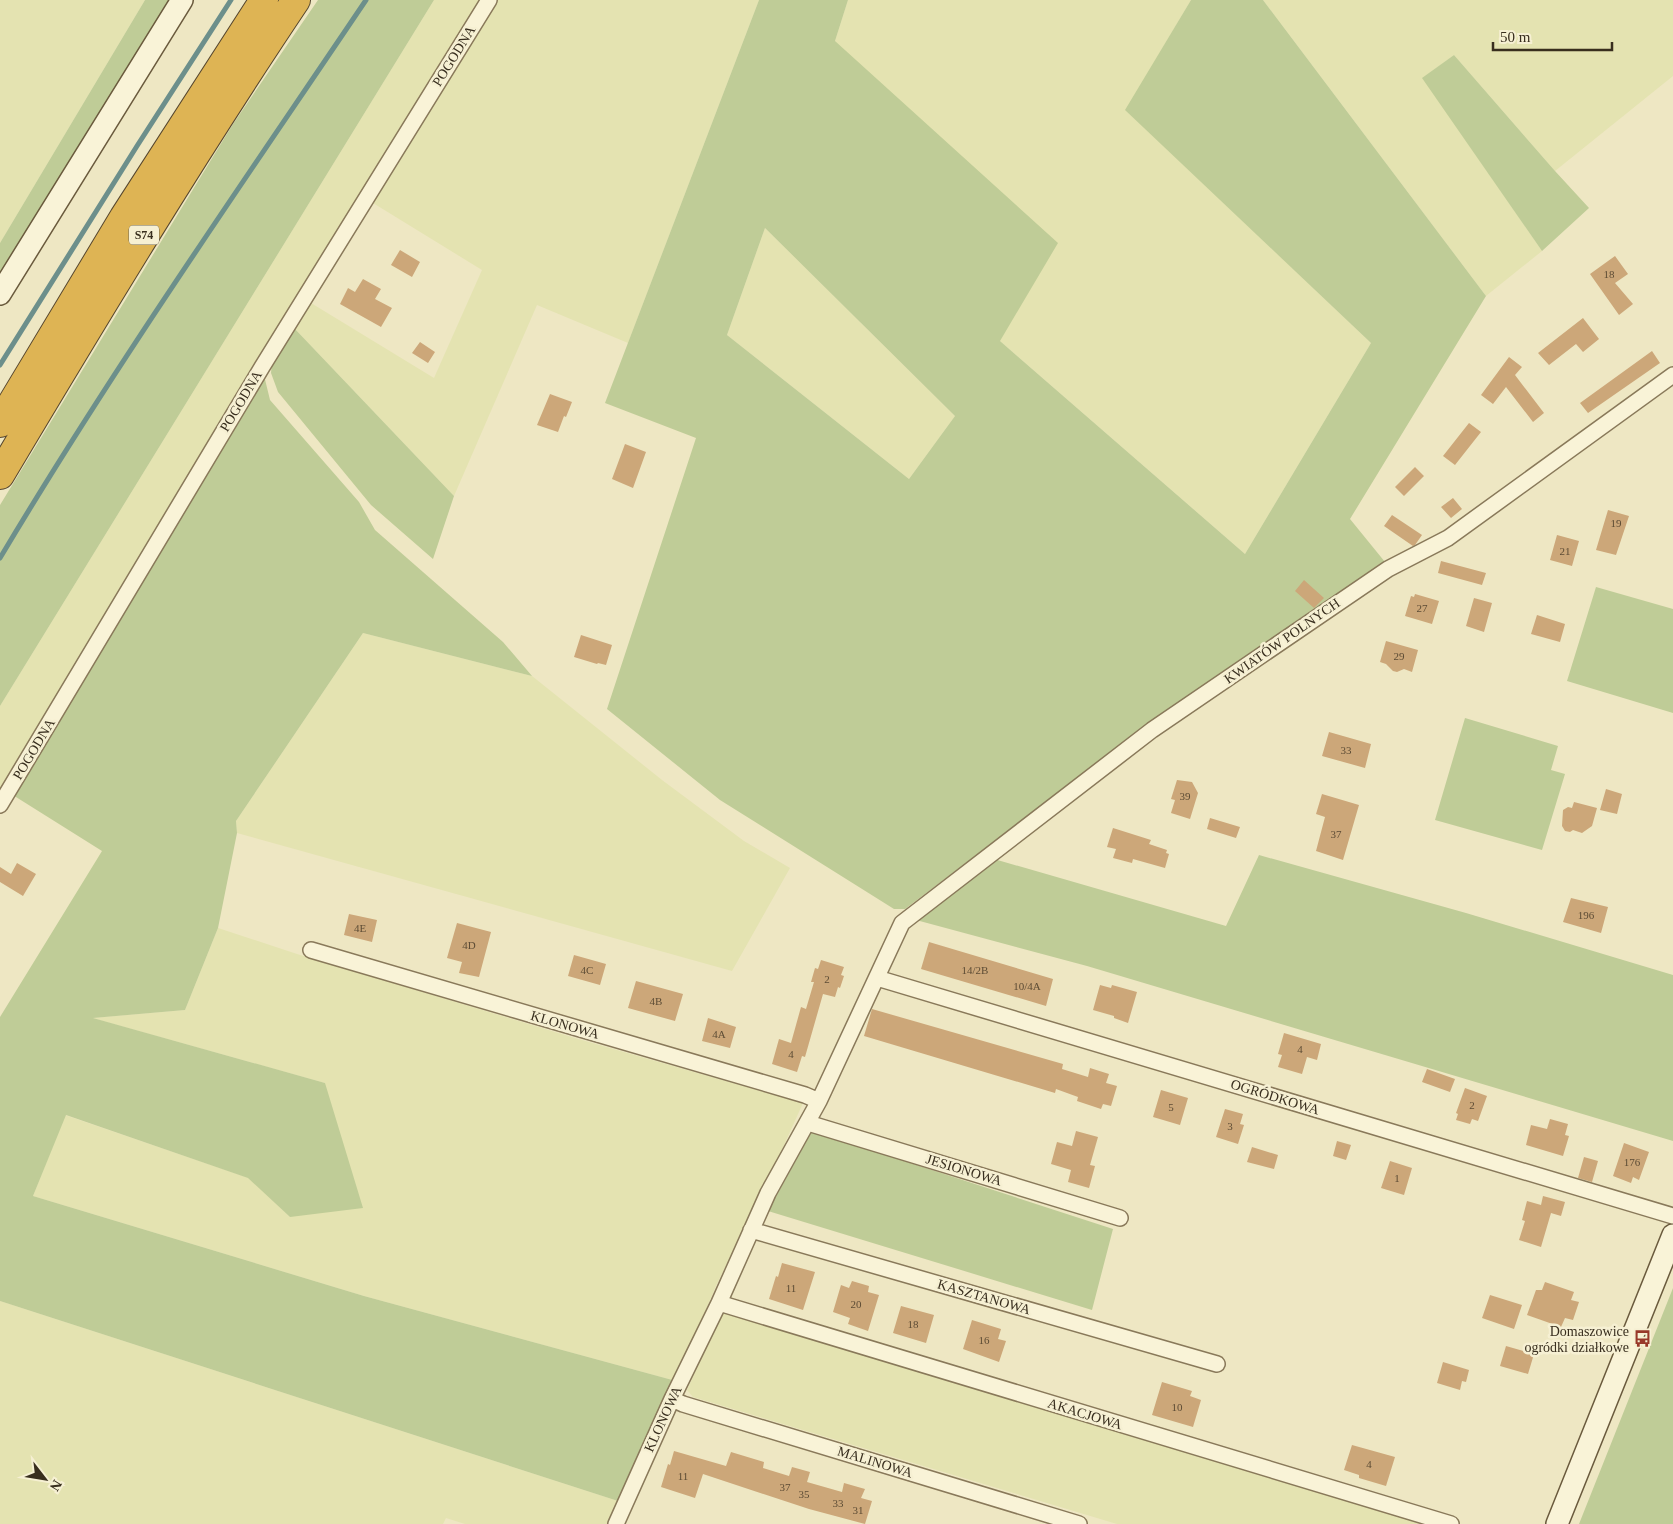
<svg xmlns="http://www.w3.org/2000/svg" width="1673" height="1524" font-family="Georgia,serif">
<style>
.farmland{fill:#e4e3b1}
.green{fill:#bfcc97;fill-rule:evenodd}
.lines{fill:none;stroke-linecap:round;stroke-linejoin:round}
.stream{stroke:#6c8f8b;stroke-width:5}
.building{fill:#cca779}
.street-casing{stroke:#89795a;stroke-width:18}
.secondary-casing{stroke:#6a5a3d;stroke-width:24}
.highway-casing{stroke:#56462e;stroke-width:30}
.street{stroke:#f9f3d7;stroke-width:15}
.secondary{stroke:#f9f3d7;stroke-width:21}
.highway{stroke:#deb454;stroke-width:28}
.labels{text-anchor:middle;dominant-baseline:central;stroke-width:5;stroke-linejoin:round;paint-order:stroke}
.number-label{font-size:11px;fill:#5d4c35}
.shield{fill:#f6f0d3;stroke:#716854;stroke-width:1}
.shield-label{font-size:12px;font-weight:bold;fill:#382e1e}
.street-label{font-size:14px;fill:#382e1e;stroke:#f6f0d3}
.poi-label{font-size:14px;fill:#382e1e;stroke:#f6f0d3;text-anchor:end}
</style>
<rect width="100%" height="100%" fill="#eee7c3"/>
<path class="farmland" d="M0,0H145L0,243Z
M434,0H489L0,805V706Z
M496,0H759L628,343L537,305L454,496L295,329L311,303L434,378L482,270L373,203Z
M848,0H1191L1126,110L1371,343L1245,554L1000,341L835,41Z
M1263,0H1673V76L1555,171L1454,55L1423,78L1542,251L1486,296Z
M765,228L955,416L909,479L727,335Z
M363,633L532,676L662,780L744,841L790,868L732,971L237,833L236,821Z
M218,928L297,954L575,1038L803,1103L776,1163L716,1286L676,1381L364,1296L33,1196L65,1115L249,1178L290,1217L325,1083L92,1018L185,1010Z
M0,1301L618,1501L607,1524H465L446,1518L443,1524H0Z
M723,1311L1433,1524H1117L693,1397L687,1390Z"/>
<path class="green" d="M145,0H174L0,277V243Z
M318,0H434L0,706V505L233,124Z
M759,0H848L835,41L1058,243L1000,341L1245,554L1371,343L1125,110L1191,0H1263L1486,296L1350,519L1385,562L1148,725L905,909H894L720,800L607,709L696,438L605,403ZM765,228L955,416L909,479L727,335Z
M1454,55L1555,171L1589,208L1542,251L1422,78Z
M295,329L454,496L433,559L371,505L278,392L271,373L272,362Z
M262,367L270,400L359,502L375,530L503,642L532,676L363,633L236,821L237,833L218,928L185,1010L93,1018L325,1083L363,1208L290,1217L248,1178L66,1115L33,1196L364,1296L676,1381L618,1501L0,1301V1017L102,851L8,792Z
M1596,587L1673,609V713L1567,681Z
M1465,718L1558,746L1551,770L1565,774L1542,850L1435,820Z
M1259,855L1466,913L1673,975V1141L1087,966L916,920L994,859L1226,926Z
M812,1131L1113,1229L1092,1310L768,1211Z
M1673,1288V1524H1579Z"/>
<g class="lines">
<path class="stream" d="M0,365L137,146L231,0
M0,558C114,367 242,184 366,0"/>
</g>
<path class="building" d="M400,250L420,262L412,277L391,265Z
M1615,256L1628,274L1615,283L1633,304L1619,315L1590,274Z
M363,279L381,289L375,299L392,308L381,327L340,304L348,288L355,292Z
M1583,318L1599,339L1583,352L1576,344L1549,365L1538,353Z
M420,342L435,352L428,363L412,353Z
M1652,351L1660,363L1588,413L1580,403Z
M1509,357L1522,367L1515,375L1544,413L1533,422L1506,387L1493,404L1481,395Z
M550,394L572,402L566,417L564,416L558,432L537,425Z
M1469,423L1481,432L1455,465L1443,456Z
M625,444L646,452L633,488L612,479Z
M1415,467L1424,476L1404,496L1395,487Z
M1453,498L1462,509L1451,518L1441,507Z
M1608,510L1629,516L1616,555L1596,550Z
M1392,515L1422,535L1415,545L1413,546L1384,526Z
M1557,535L1579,541L1572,566L1550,560Z
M1441,561L1486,573L1482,585L1438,573Z
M1304,580L1324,598L1314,608L1295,591Z
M1415,594L1439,601L1432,624L1405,616L1411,596L1414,597Z
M1474,598L1492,603L1484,632L1466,626Z
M1537,615L1565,624L1560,642L1531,634Z
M581,635L612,645L606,665L598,663L597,664L574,657Z
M1386,641L1418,650L1412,672L1404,669L1397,672L1393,671L1386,664L1380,662Z
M1329,732L1371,744L1365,768L1322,756Z
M1177,780L1192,782L1198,793L1190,819L1171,813L1175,800L1171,799Z
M1606,789L1622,794L1617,814L1600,810Z
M1322,794L1359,805L1343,860L1316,851L1325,817L1316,814Z
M1574,802L1597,808L1592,826L1582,833L1573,830L1570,832L1565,831L1562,826L1563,810L1568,807L1572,808Z
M1210,818L1240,827L1236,838L1207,829Z
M1113,828L1151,840L1149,844L1167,850L1166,853L1169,854L1165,868L1133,859L1132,863L1113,858L1116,849L1107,847Z
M17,863L36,874L23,896L0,882V867L11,874Z
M1571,898L1608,907L1601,933L1563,922Z
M349,914L377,920L372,942L344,935Z
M457,923L491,932L479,977L459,973L462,962L447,958Z
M929,942L1053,979L1046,1006L921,969Z
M574,955L606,964L600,985L568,976Z
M821,960L844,967L841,975L844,976L840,988L838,987L835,997L823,994L805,1057L802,1056L797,1072L772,1064L779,1039L791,1043L801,1007L806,1009L814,982H811L815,968L818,969Z
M636,981L683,994L675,1021L628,1008Z
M1100,985L1111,988L1112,985L1137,992L1128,1023L1114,1018V1016L1093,1010Z
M872,1009L1063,1064L1062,1069L1088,1077L1090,1068L1109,1074L1106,1083L1117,1086L1111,1106L1103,1104L1101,1109L1077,1101L1078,1097L1056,1089L1055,1093L864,1036Z
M708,1018L736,1027L730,1048L702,1041Z
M1284,1033L1321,1044L1317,1060L1307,1057L1302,1074L1278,1067L1282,1055L1278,1054Z
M1427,1069L1455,1079L1450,1092L1422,1082Z
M1465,1088L1487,1096L1478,1121L1472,1119L1470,1124L1456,1120L1458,1114L1456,1113Z
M1161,1090L1188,1098L1180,1125L1153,1117Z
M1225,1109L1243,1114L1240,1124L1244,1125L1238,1144L1216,1137Z
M1550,1119L1568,1124L1565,1135L1569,1136L1563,1156L1526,1145L1531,1125L1547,1129Z
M1076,1131L1098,1137L1090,1165L1095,1166L1089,1188L1068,1182L1071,1170L1051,1164L1057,1142L1072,1146Z
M1337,1141L1351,1145L1346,1160L1333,1156Z
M1624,1143L1649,1152L1639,1180L1633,1177L1631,1183L1613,1176Z
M1252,1147L1278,1155L1274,1169L1247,1162Z
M1584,1157L1598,1161L1592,1182L1578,1178Z
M1390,1161L1412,1168L1404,1195L1381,1188Z
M1543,1196L1565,1202L1561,1216L1551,1213L1541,1247L1519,1240L1525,1221L1522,1220L1527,1201L1541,1205Z
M782,1263L815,1272L803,1310L769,1299L776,1276L778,1277Z
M852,1281L869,1286L868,1292L879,1295L868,1331L848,1324L850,1318L833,1312L841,1285L849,1288Z
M1545,1282L1574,1292L1571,1300L1579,1302L1573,1320L1565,1318L1561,1327L1527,1315L1536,1290H1542Z
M1490,1295L1522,1305L1514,1329L1482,1318Z
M901,1306L934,1315L926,1343L893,1333Z
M972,1320L1001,1329L998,1339L1006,1341L999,1362L963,1349Z
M1506,1346L1534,1354L1528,1374L1500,1366Z
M1443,1362L1469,1370L1466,1382L1462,1381L1460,1390L1437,1383Z
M1162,1382L1192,1391L1190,1396L1201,1400L1193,1427L1152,1415Z
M1352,1445L1395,1457L1386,1486L1359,1478V1475L1344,1470Z
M674,1451L726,1466L731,1452L764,1462L763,1468L789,1476L792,1467L810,1472L807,1482L842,1492L844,1483L865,1489L861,1498L872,1501L865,1524L809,1509L703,1474L695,1498L661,1487L668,1464L670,1465Z"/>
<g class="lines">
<defs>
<path id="street" d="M0,805L262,367L489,0
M311,950L805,1095L819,1101
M877,978L1673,1216
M808,1123L1120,1218
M751,1230L1217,1364
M719,1303L1451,1524
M672,1399L683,1404L1079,1524
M616,1524L672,1399L719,1303L768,1193L819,1101L902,923L1152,730L1388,569L1448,538L1673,375"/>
<path id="secondary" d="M0,294L182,0
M1557,1524L1673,1235"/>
<path id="highway" d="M0,423L124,217L264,0
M0,475C96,314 192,155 296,0"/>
</defs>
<use href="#street" class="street-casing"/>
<use href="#secondary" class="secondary-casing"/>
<use href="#highway" class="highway-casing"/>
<use href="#street" class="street"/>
<use href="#secondary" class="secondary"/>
<use href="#highway" class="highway"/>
</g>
<defs>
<symbol id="bus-bare" viewBox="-9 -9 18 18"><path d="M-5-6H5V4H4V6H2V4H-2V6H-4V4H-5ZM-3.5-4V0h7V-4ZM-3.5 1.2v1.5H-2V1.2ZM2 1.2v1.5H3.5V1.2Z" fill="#98382a" stroke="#f6f0d3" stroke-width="2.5" paint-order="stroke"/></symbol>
</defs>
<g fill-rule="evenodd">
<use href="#bus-bare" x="1630" y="1326" width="25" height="25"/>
</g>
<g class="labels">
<g class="number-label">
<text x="1609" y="274">18</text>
<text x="1616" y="523">19</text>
<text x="1565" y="551">21</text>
<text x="1422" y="608">27</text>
<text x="1399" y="656">29</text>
<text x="1346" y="750">33</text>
<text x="1185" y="796">39</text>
<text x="1336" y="834">37</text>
<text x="1586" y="915">196</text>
<text x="360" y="928">4E</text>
<text x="469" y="945">4D</text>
<text x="587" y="970">4C</text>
<text x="975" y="970">14/2B</text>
<text x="827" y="979">2</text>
<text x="1027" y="986">10/4A</text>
<text x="656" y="1001">4B</text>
<text x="719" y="1034">4A</text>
<text x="1300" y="1049">4</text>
<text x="791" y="1054">4</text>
<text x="1472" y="1105">2</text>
<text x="1171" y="1107">5</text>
<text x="1230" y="1126">3</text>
<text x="1632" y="1162">176</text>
<text x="1397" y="1178">1</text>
<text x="791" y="1288">11</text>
<text x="856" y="1304">20</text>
<text x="913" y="1324">18</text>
<text x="984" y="1340">16</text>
<text x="1177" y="1407">10</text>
<text x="1369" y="1464">4</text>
<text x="683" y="1476">11</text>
<text x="785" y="1487">37</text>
<text x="804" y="1494">35</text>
<text x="838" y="1503">33</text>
<text x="858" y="1510">31</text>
</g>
<rect class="shield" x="129" y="225.5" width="30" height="19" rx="4"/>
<g class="shield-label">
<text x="144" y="235">S74</text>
</g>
<g class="street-label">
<text transform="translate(454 56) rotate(-58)">POGODNA</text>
<text transform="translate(241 401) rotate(-59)">POGODNA</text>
<text transform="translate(1282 641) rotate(-35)">KWIATÓW POLNYCH</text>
<text transform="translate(34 749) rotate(-59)">POGODNA</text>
<text transform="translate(565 1025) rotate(16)">KLONOWA</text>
<text transform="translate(1275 1097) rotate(17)">OGRÓDKOWA</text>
<text transform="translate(964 1170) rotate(17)">JESIONOWA</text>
<text transform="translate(984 1297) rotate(16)">KASZTANOWA</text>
<text transform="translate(1085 1414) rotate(17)">AKACJOWA</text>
<text transform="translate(663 1419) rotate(-65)">KLONOWA</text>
<text transform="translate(875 1462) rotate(17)">MALINOWA</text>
</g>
<g class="poi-label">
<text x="1629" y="1331">Domaszowice<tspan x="1629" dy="16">ogródki działkowe</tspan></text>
</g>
</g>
<g transform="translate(45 1479) rotate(121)" stroke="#f6f0d3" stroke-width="4" paint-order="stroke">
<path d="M0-4L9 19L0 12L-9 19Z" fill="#382e1e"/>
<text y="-8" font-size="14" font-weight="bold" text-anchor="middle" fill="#382e1e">N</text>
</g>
<path d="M1493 42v8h119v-8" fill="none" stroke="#382e1e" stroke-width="2.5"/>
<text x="1500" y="42" font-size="15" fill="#382e1e" stroke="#f6f0d3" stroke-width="4" paint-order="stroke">50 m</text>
</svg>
